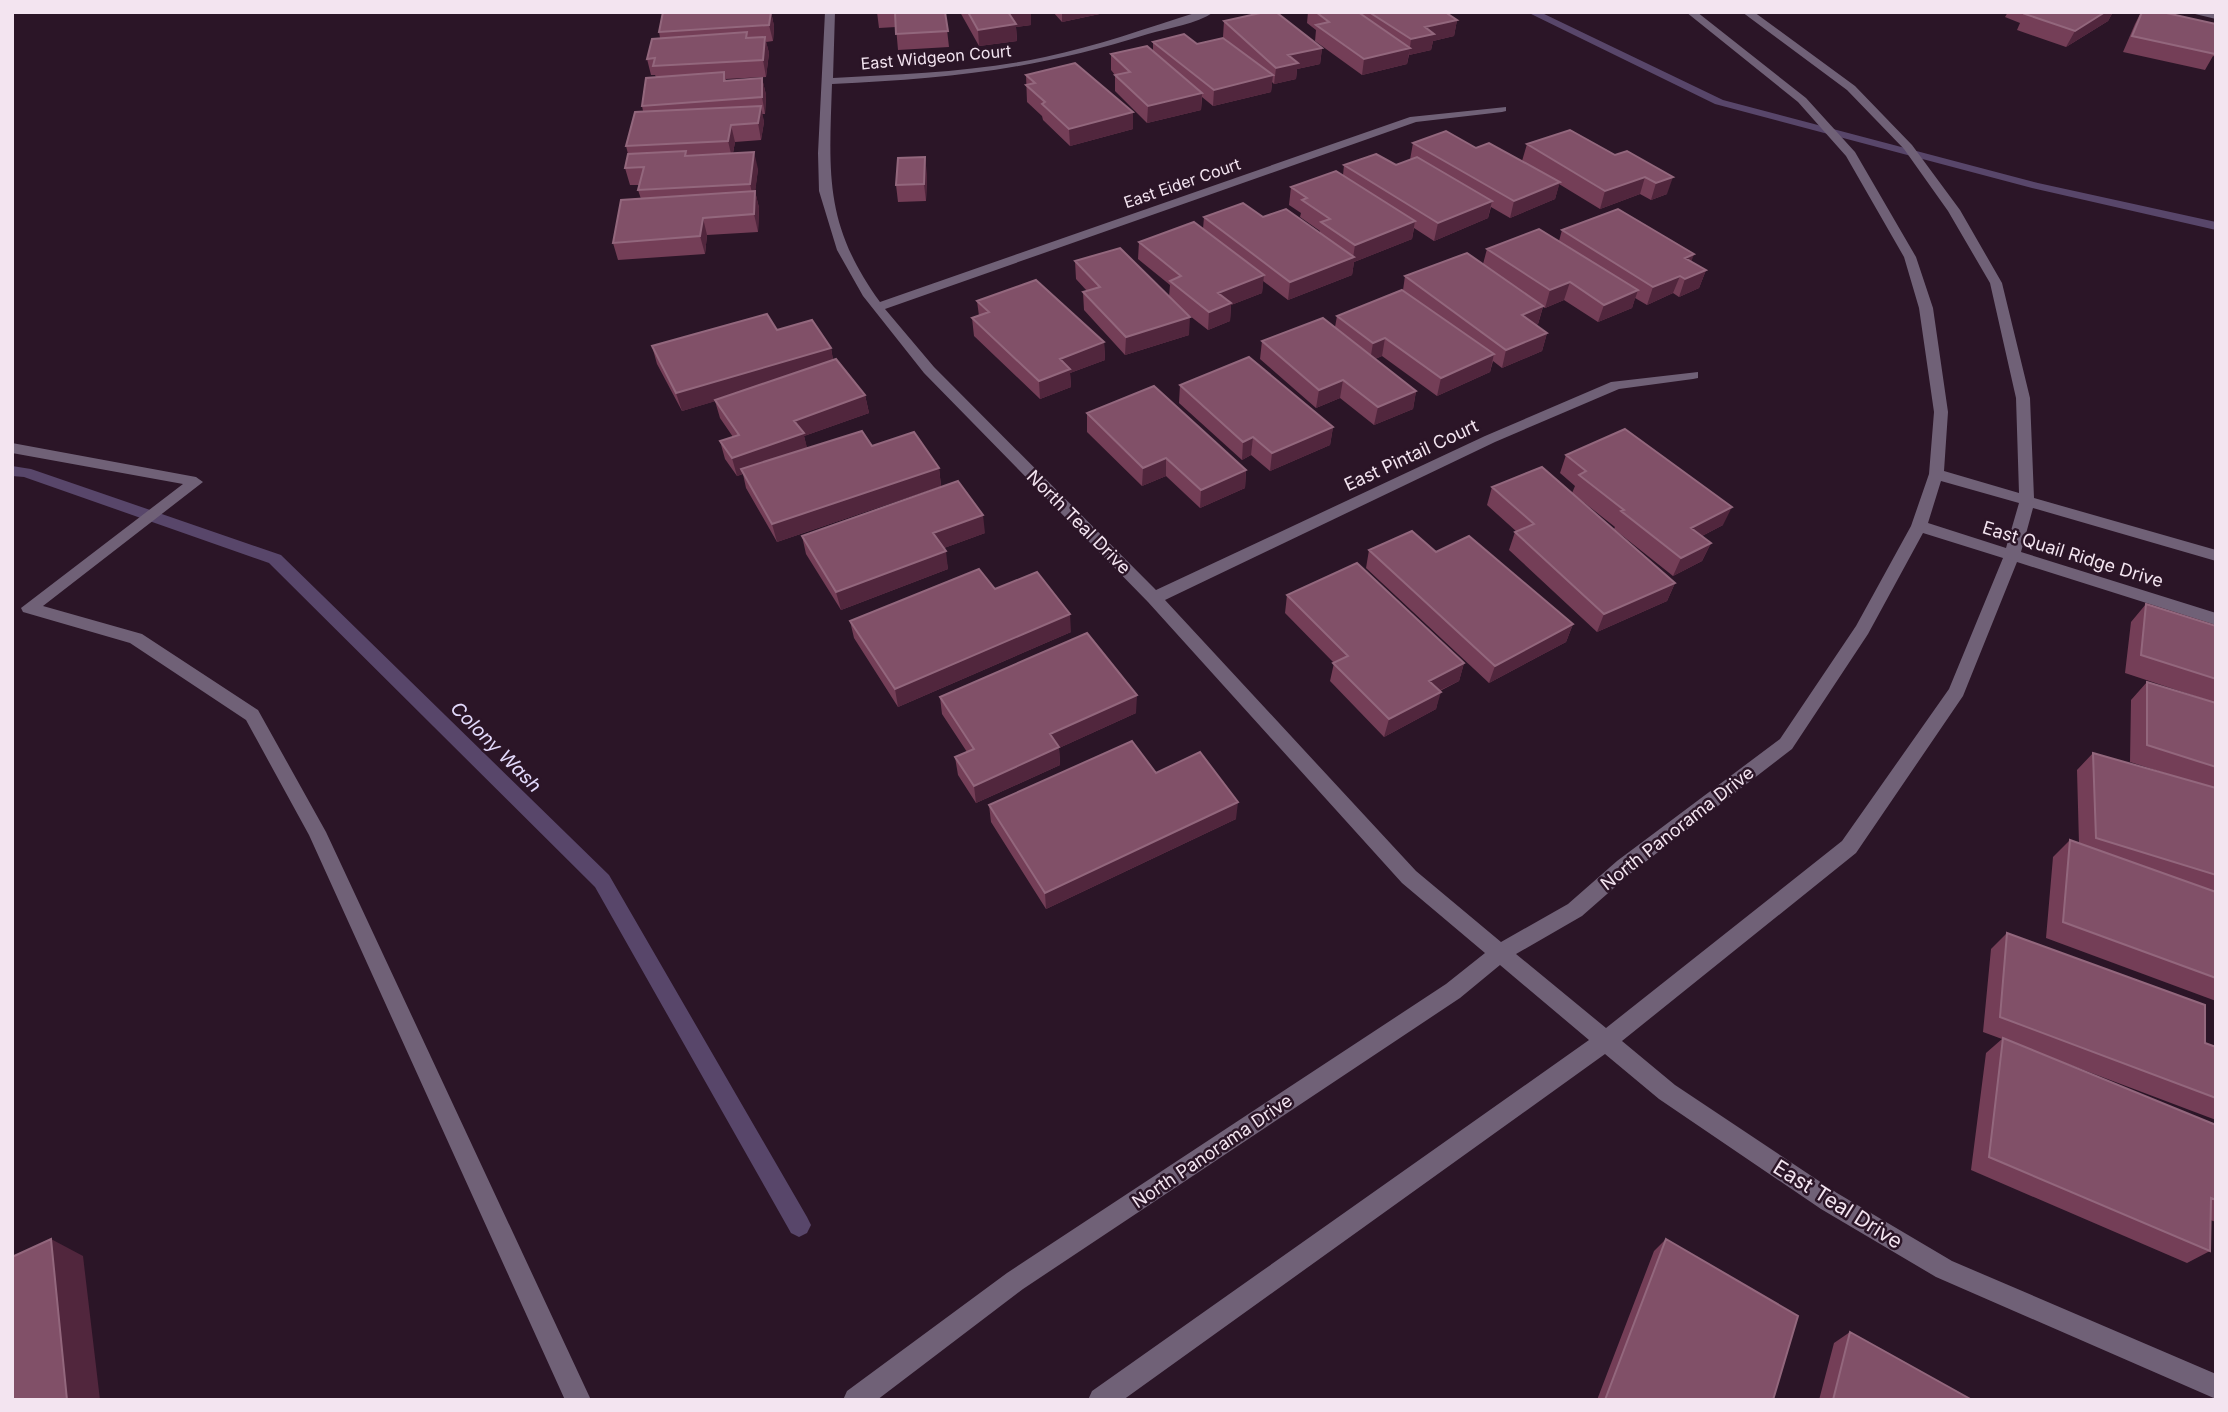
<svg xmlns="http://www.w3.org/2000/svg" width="2228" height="1412" font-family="Inter,sans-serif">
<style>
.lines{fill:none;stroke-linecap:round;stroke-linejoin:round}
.stream{fill:#58466a;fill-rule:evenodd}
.lane{fill:#706177;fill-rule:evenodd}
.street{fill:#706177;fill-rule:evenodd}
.wall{fill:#743e57}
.shaded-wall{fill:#51263d}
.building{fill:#815068;stroke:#93677d;stroke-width:2}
.labels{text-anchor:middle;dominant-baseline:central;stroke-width:5;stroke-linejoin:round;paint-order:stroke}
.far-street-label{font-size:16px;fill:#f3e4f0;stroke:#2b1527}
.street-label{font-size:18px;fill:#f3e4f0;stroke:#2b1527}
.water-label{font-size:19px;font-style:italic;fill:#e3dafc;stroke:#2b1527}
.near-street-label{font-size:21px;fill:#f3e4f0;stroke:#2b1527}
</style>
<rect width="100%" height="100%" fill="#2b1527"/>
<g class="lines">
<path class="stream" d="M1527,12H1540L1723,100L2038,183L2216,222V230L2032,188L1715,104Z
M12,466L31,469L281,555L609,875L807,1217L811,1225L807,1233L799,1237L791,1233L595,887L269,563L24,477L12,476Z"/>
<path class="lane" d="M12,443L196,477L203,482L43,606L142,634L258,710L326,832L591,1400H565L309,835L246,720L130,643L23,612L21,608L183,484L12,453Z"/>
<path class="street" d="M825,12H835L833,78C903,74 975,72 1045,57C1097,46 1147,28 1198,12H1214C1196,24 1169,28 1148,34C1038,69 947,79 832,84C829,174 824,225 880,302L1410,117L1506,107V111L1502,112L1416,122L885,309L934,367L1156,590L1485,436L1611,382L1698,372V378L1693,379L1619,389L1495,442L1165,600L1416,871L1501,942L1568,904L1617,861L1780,739L1856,626L1911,526L1929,474L1934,412L1919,308L1904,257L1846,156L1798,102L1686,12H1697L1806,98L1855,152L1916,257L1933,308L1948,412L1944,471L2019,493L2016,398L1990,283L1948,211L1904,149L1847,90L1742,12H1754L1855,86L1912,145L1960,210L2002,283L2030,398L2034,498L2216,550V561L2033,508L2021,552L2216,613V625L2017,562L1963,696L1856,853L1622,1041L1675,1085L1837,1193L1952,1261L2216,1374V1399L1936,1277L1821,1209L1659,1099L1605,1054L1123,1400H1088L1092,1391L1589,1040L1500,965L1460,998L1023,1289L877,1400H843L847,1391L1007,1273L1446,984L1485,953L1402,883L1148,602L924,373L863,296L837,250L819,191L818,153ZM1941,481L2019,503L2006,548L1928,523ZM1923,533L2003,558L1949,689L1842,841L1606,1028L1516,954L1582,916L1631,873L1792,749L1868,634Z
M2193,12L2216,13V19L2195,14Z"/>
</g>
<path class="wall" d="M662,12H771L774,26L773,41L766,42L769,53L766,77L726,79V81L762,78L766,95L765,114H762L764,122L761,140L735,142L733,153L758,169L755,191L759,208L758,232L707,235L705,254L618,260L613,243L641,199L638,190L640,185H630L625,168L628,154L626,146L643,111L642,106L656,77L655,75H651L647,59L660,38L659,32L662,14Z
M877,12H945L949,47L898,50L896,27L879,28Z
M960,12H1031V25L1016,27L1017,41L979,46Z
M1053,12H1109L1062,22Z
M1308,12H1445L1457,20L1454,36L1433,41L1431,50L1409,55L1407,64L1362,75L1315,41L1316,30L1307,23Z
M2008,12H2113L2108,21L2066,47L2017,30L2020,23L2005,17Z
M2141,12L2216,24V57L2213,56L2205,70L2123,52L2135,24Z
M1224,21L1322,48L1320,64L1297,69L1296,79L1274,84L1272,82L1271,92L1213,106L1202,97L1201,110L1147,123L1115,91V75L1111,70V54L1153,51V42L1197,44L1228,41L1223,37Z
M1026,75L1133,129L1070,146L1043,120L1042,116L1027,102Z
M1413,143L1476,148L1522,161L1527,144L1615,155L1627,151L1667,194L1651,200L1640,194L1600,209L1559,184L1555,199L1510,218L1491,207L1488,218L1434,241L1414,228L1412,239L1354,262L1352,275L1288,300L1263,281L1262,293L1231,305L1230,321L1208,330L1181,309L1189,335L1125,355L1084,310L1083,292L1087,291L1076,279L1075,261L1169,297L1170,285L1138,259L1139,242L1203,229L1204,217H1263L1320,233V231L1300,217L1301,213L1289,205L1291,187L1343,175L1344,165H1396L1410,160Z
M927,174L926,201L898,202L896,185Z
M1562,230L1691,262L1706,270L1699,288L1679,297L1673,293L1647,305L1635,298L1632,308L1598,322L1564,300L1545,308L1543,307L1538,324L1536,325L1547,333L1542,351L1502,368L1493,361L1490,372L1437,396L1382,356L1375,359L1416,391L1413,409L1374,425L1340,398L1316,408L1260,359L1262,341L1335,327L1337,316L1403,290L1405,276L1483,264L1487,249L1559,241Z
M977,301L1104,342L1105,360L1070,373L1071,387L1040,399L974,336L972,318L979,316Z
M777,330L831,348L833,360L865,395L869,413L804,436L807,449L872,446L939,468L941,486L777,542L746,488L743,474L737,476L725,459L720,441L733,437L720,418L715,401L682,411L657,364L652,346Z
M1180,385L1333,427L1330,445L1270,471L1251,455L1242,460L1179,403Z
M1087,413L1246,470L1245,488L1200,508L1166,476L1142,486L1087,432Z
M1566,455L1723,525L1702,536L1711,543L1702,561L1673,576L1614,529L1615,527L1572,493L1575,486L1560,473Z
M1492,487L1675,583L1667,601L1597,632L1509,550L1515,532H1517L1487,505Z
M985,533L944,548L948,569L841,610L806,554L802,536Z
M1369,550L1436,552L1573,624L1566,642L1489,683L1366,568Z
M995,589L1071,632L898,707L854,638L850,621Z
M1287,595L1464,663L1459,681L1440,691L1436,709L1384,737L1330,681L1334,663L1285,613Z
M2146,604L2216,626V703L2125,673L2131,622Z
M2147,682L2216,703V1001L2046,938L2053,857L2070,840L2079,844L2077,770L2093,753L2171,775L2130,762L2131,700Z
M940,697L1136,713L1059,748L1060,765L976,803L958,775L955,757L967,752L942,714Z
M1156,773L1236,819L1046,909L991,822L989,805Z
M2007,933L2205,1043L2216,1047V1120L2028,1049L2216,1125V1222L2210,1220V1251L2187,1263L1971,1170L1986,1053L2002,1039L1983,1032L1991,949Z
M1666,1239L1773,1400H1597L1654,1251Z
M1850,1332L1972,1400H1819L1834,1343Z"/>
<path class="shaded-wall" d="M771,12L774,26L773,41L769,25Z
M1008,12H1031V25L1016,27L1017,41L979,46L978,30Z
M1062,12H1109L1062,22Z
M2105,12H2113L2108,21L2066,47L2075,31Z
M1457,20L1454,36L1433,41L1431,50L1409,55L1411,39L1425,27Z
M765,37L769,53L766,77L763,60Z
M1322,48L1320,64L1297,69L1296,79L1274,84L1276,68L1288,55Z
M1410,48L1407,64L1362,75L1364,59Z
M1273,75L1271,92L1213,106L1214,90Z
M762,78L766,95L765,114L762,97Z
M1202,93L1201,110L1147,123L1148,106Z
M761,106L764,122L761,140L758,123Z
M1133,112V129L1070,146L1069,129Z
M731,125L735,142L732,158L728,141Z
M754,152L758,169L754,202L750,184Z
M925,157L927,174L926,201L924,184Z
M1645,177L1640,194L1600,209L1605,191Z
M1673,177L1667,194L1651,200L1656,183Z
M1560,182L1555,199L1510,218L1514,201Z
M755,191L759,208L758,232L754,214Z
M1492,201L1488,218L1434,241L1438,223Z
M703,218L707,235L705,254L700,236Z
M1415,221L1412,239L1354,262L1352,275L1288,300L1290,282L1353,258L1355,245Z
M1694,254L1688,271L1685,258Z
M1706,270L1699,288L1679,297L1685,279Z
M1264,275L1262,293L1231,305L1230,321L1208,330L1209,312L1218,293Z
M1680,276L1673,293L1647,305L1653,287Z
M1570,282L1564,300L1545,308L1550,290Z
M1638,290L1632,308L1598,322L1604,305Z
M1543,306L1538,324L1517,332L1522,315Z
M1190,317L1189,335L1125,355L1126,337Z
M1547,333L1542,351L1502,368L1506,350Z
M1385,338L1382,356L1370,361L1373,343Z
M1104,342L1105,360L1070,373L1071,387L1040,399L1039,381L1060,359Z
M831,348L834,366L682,411L676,393Z
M1494,354L1490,372L1437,396L1441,378Z
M1343,380L1340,398L1316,408L1319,390Z
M1416,391L1413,409L1374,425L1378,407Z
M865,395L869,413L804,436L808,451L741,469L743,474L737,476L732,458L794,421Z
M1333,427L1330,445L1270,471L1272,453Z
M1253,437L1251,455L1242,460L1243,442Z
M1166,458V476L1142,486L1143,468Z
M939,468L941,486L777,542L772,524Z
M1246,470L1245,488L1200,508L1201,490Z
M1732,507L1723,525L1683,546L1691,528Z
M983,515L985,533L936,551L933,533Z
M1711,543L1702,561L1673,576L1681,558Z
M946,551L948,569L841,610L836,592Z
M1675,583L1667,601L1597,632L1604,614Z
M1070,614L1071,632L898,707L895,689Z
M1573,624L1566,642L1489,683L1495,666Z
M1464,663L1459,681L1424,698L1429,681Z
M1441,692L1436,709L1384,737L1389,719Z
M1137,695L1136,713L1059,748L1060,765L976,803L974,786L1050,734Z
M1238,802L1236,819L1046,909L1045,893Z
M51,1239L83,1256L100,1400H67Z"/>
<path class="building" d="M663,12H771L769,25L659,32Z
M895,12H945L948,31L896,34Z
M968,12H1008L1016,24L978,30Z
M1265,12H1276L1322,48L1288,55L1298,63L1276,68L1224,21Z
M1316,12H1358L1410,48L1364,59L1316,25L1329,22Z
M1369,12H1445L1457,20L1425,27L1434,34L1411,39Z
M2028,12H2105L2075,31L2025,14Z
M2142,12H2162L2216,24L2215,54L2132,36Z
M747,32L746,38L765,37L763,60L653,66L655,58L647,59L652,39Z
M1184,34L1197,44L1223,38L1273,75L1214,90L1153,42Z
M1147,46L1202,93L1148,106L1115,75L1130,72L1111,54Z
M1075,63L1133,112L1069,129L1042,104L1045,102L1026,85L1035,83L1026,75Z
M724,72V81L762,78V97L642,106L646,78Z
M761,106L758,123L731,125L728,141L626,146L635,112Z
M1570,130L1615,155L1627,151L1673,177L1656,183L1645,177L1605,191L1527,144Z
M1446,131L1476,148L1489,143L1560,182L1514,201L1413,143Z
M686,151L685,156L754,152L750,184L638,190L644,167L625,168L628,154Z
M1376,154L1396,165L1417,157L1492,201L1438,223L1344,165Z
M925,157L924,184L896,185L898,158Z
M1336,171L1415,221L1355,245L1321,222L1330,219L1302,200L1307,198L1291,187Z
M755,191L754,214L703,218L700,236L613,243L621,200Z
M1243,203L1263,217L1286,209L1354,257L1290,282L1204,217Z
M1618,209L1694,254L1685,258L1706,270L1685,279L1680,276L1653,287L1562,230Z
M1194,222L1264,275L1218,293L1231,303L1209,312L1170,281L1181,276L1139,242Z
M1539,229L1638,290L1604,305L1570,282L1550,290L1487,249Z
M1120,248L1190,317L1126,337L1083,292L1100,287L1075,261Z
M1467,253L1543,306L1522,315L1547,333L1506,350L1405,276Z
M1036,280L1104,342L1060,359L1070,369L1039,381L972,318L989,312L977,301Z
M1402,290L1494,354L1441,378L1385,338L1373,343L1337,316Z
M767,314L777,330L812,320L831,348L676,393L652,346Z
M1323,318L1416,391L1378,407L1343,380L1319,390L1262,341Z
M1249,357L1333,427L1272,453L1253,437L1243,442L1180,385Z
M836,359L865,395L794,421L804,433L732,458L720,441L739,435L715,400Z
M1154,386L1246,470L1201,490L1166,458L1143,468L1087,413Z
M1625,429L1732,507L1691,528L1711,543L1681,558L1621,511L1624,510L1579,475L1586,471L1566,455Z
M862,431L872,446L914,432L939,468L772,524L741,469Z
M1542,467L1675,583L1604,614L1515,532L1534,524L1492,487Z
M958,481L983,515L933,533L946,551L836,592L802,536Z
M1412,531L1436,552L1469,536L1573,624L1495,666L1369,550Z
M1357,563L1464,663L1429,681L1441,692L1389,719L1333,663L1348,656L1287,595Z
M979,569L995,589L1037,572L1070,614L895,689L850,621Z
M2146,604L2216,626V679L2141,655Z
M1087,633L1137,695L1050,734L1059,747L974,786L955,757L974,749L940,697Z
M2147,682L2216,703V767L2147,745Z
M1132,741L1156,773L1200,752L1238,802L1045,893L989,805Z
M2093,753L2216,788V875L2096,838Z
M2070,840L2216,892V978L2063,922Z
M2007,933L2205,1005V1043L2216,1047V1098L2000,1017Z
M2003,1038L2216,1125V1200L2211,1198L2210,1251L1989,1157Z
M51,1239L67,1400H12V1257Z
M1666,1239L1798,1316L1773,1400H1605Z
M1850,1332L1972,1400H1833Z"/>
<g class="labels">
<g class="far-street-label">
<text transform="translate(936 57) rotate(-5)">East Widgeon Court</text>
<text transform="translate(1182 183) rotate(-19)">East Eider Court</text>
</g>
<g class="street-label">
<text transform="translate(1411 455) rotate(-25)">East Pintail Court</text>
<text transform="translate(1079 522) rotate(45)">North Teal Drive</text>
<text transform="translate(2073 554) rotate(17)">East Quail Ridge Drive</text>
<text transform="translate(1677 828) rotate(-38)">North Panorama Drive</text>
<text transform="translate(1212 1151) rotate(-34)">North Panorama Drive</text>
</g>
<g class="water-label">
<text transform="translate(496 747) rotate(45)">Colony Wash</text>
</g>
<g class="near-street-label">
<text transform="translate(1838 1204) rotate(32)">East Teal Drive</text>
</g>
</g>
<rect width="2228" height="1412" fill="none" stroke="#f3e4f0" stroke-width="28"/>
</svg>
